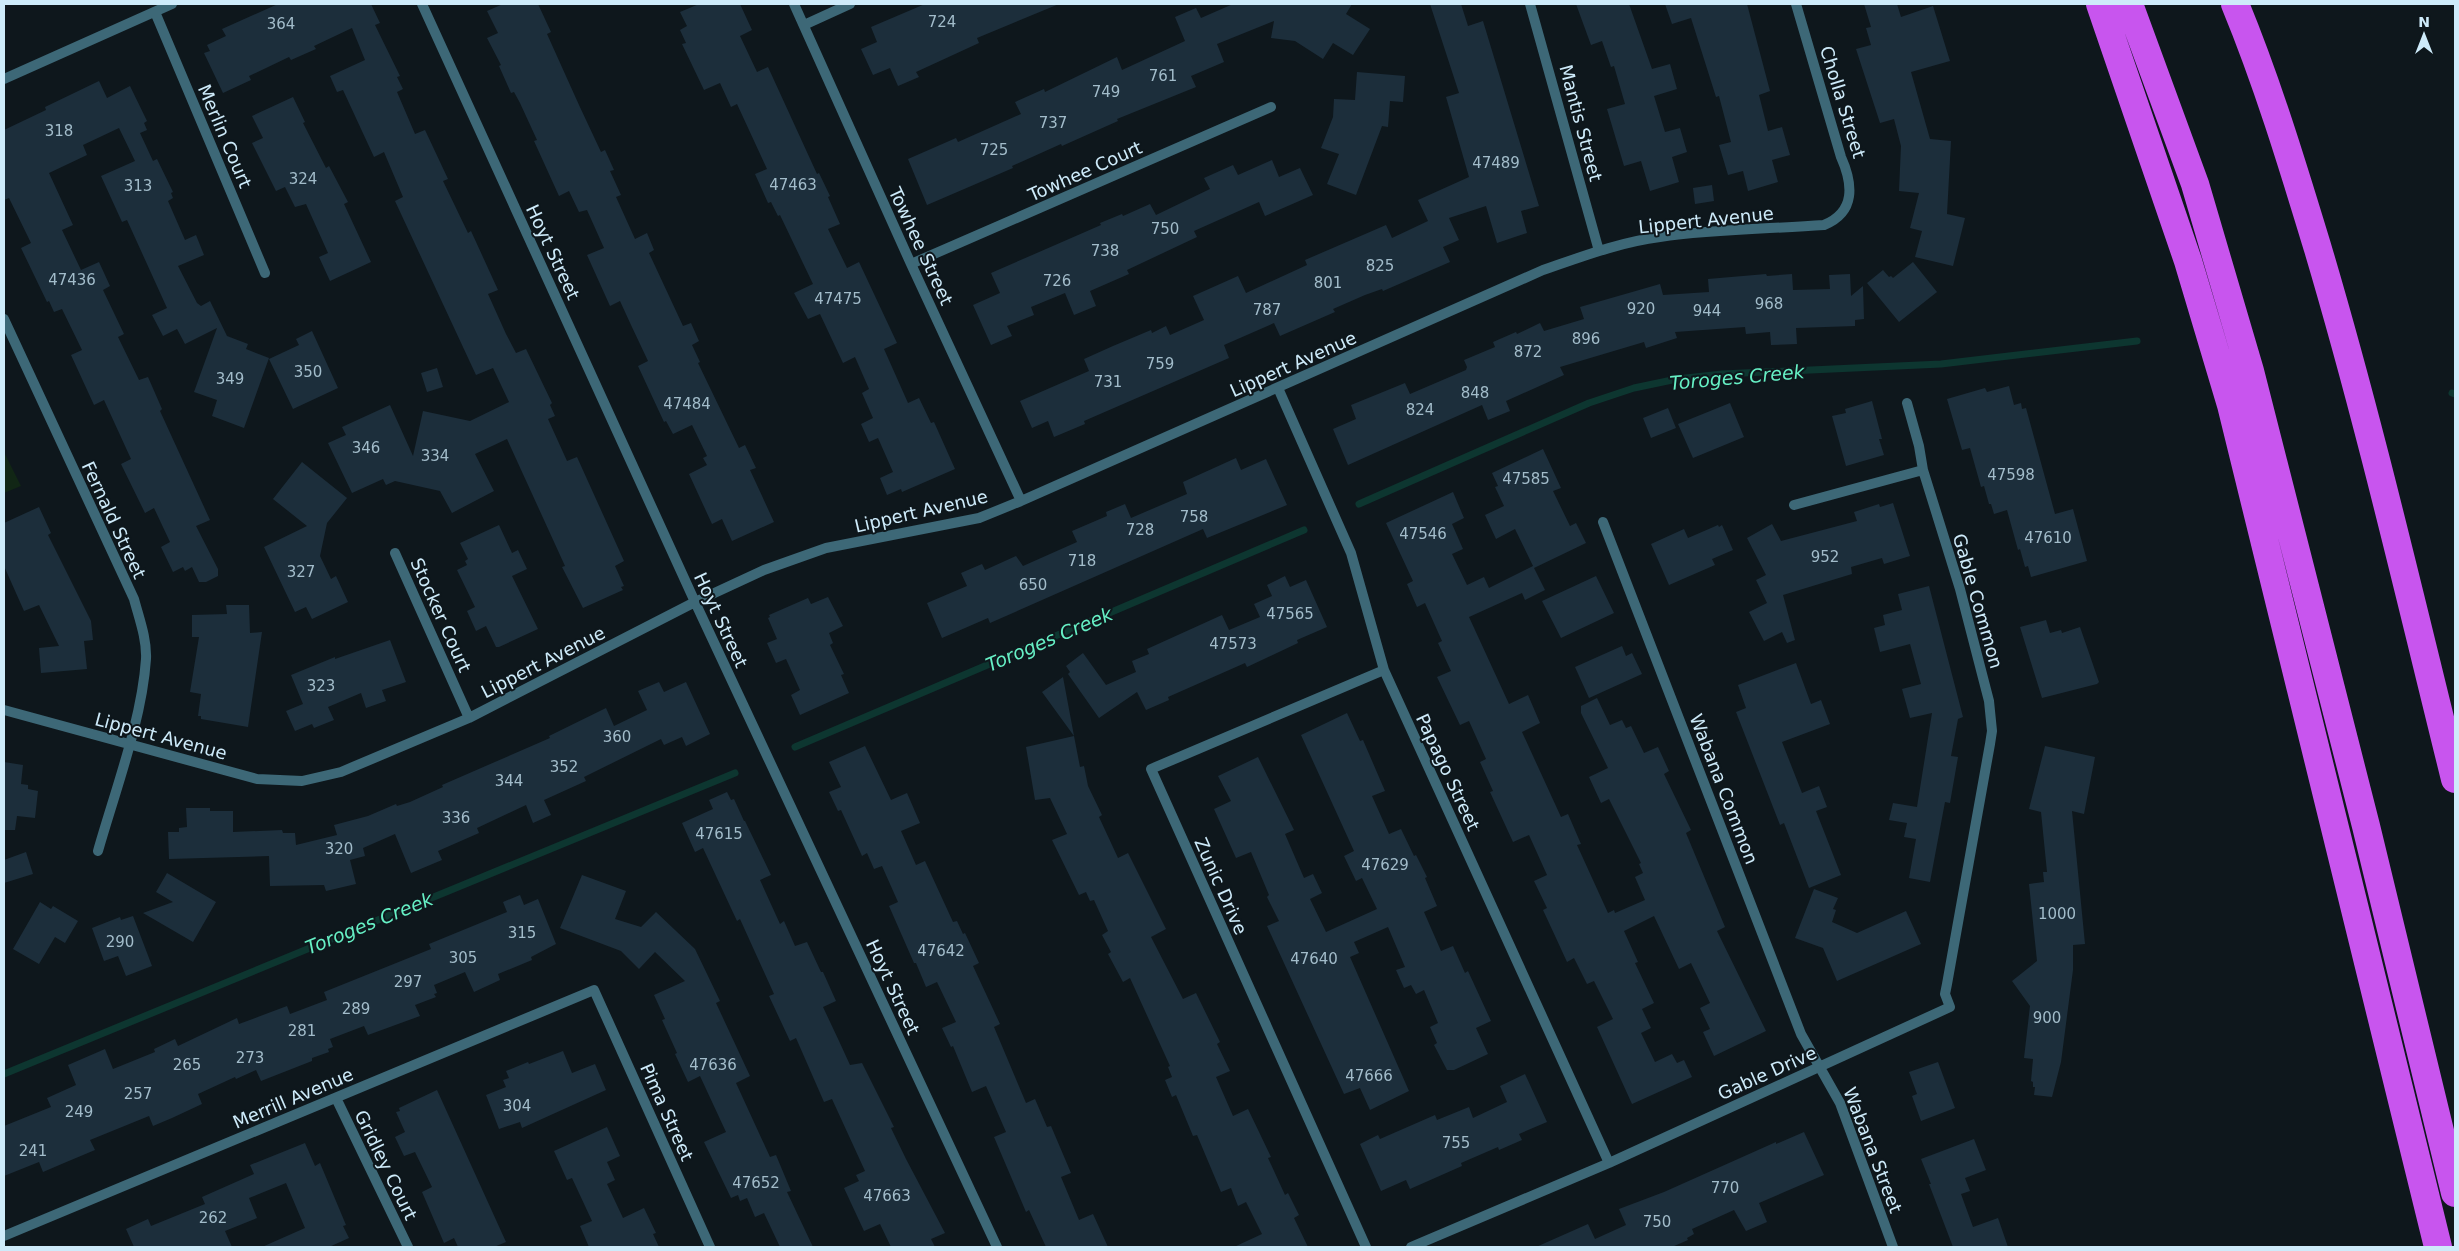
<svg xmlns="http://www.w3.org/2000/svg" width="2459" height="1251" font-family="'DejaVu Sans',sans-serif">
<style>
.green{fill:#112615}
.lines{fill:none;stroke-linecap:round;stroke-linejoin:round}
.stream{stroke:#0d3630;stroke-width:7}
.building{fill:#1c2e3b}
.street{stroke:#3d6877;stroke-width:10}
.highway{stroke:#c855ee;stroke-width:28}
.labels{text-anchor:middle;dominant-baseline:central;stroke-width:4;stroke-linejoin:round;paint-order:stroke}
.number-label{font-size:15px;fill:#a2bcca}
.street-label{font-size:18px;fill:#ceebfa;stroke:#0e171c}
.water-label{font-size:19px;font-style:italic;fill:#66f0c5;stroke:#0e171c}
</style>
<rect width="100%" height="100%" fill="#0e171c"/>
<path class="green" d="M4,452L21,486L4,493Z"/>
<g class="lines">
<path class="stream" d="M2452,393L2455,394
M1359,504L1589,403L1634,388L1677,379L1722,374L1941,364L2137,341
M795,747L1304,530
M4,1074L735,773"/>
</g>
<path class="building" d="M278,4H371L380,23L375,25L400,76L397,77L403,89L397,92L415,134L425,130L448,179L443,181L468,233L471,231L498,290L488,294L506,334L516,353L526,349L552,403L550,405L555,416L548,419L567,461L577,457L624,561L615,566L624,586L621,587L623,590L583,608L562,567L565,566L507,439L475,454L494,491L452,513L440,491L395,481L386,485L383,479L352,493L328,443L346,435L342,427L390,405L413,456L423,411L470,421L509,402L493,368L476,375L395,201L403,197L384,152L374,157L343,90L337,92L330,76L365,60L352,28L314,46L316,49L291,60L289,57L249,76L251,80L223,93L204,53L210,51L207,45L226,36L222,29Z
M503,4H538L551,32L547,34L579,105L601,152L605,150L614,170L610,171L621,195L616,197L635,239L647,233L654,250L649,253L683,326L691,323L699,341L692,345L700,362L698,363L739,448L745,445L756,468L750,470L774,522L732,541L722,519L712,524L689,474L707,465L703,458L707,456L692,425L673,434L666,421L664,422L638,366L648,361L631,325L620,301L610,306L587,255L604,248L587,210L579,212L569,191L559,196L534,141L537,140L520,103L514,92L511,93L499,66L501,65L487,38L498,33L487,11Z
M699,4H740L752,30L740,36L757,72L768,67L817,174L819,173L830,196L828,197L840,224L828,229L847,268L859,262L897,343L884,349L908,403L919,398L931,423L934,422L955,469L902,492L901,489L887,495L880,478L893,472L878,438L869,442L861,424L873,418L862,393L869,389L855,357L843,363L820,314L808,319L794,293L813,284L780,215L778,216L771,202L768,203L755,174L767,169L737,104L731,107L720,83L704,90L682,44L686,43L680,30L687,26L680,12Z
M925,4H1059L977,38L979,43L916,72L919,77L898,86L890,68L873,75L861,49L877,42L871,27Z
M1233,4H1352L1346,14L1370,29L1353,55L1333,43L1323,59L1295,41L1271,38L1274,21L1217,44L1224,62L1191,76L1196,87L1117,119L1118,121L1062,146L1061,144L1012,166L1013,168L927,205L908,159L956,138L958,142L1021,114L1015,102L1044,89L1045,92L1117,57L1122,70L1185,41L1175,17L1196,8L1201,18Z
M1430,4H1461L1468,26L1483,21L1539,206L1521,211L1527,233L1497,243L1486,206L1449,218L1459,240L1443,247L1450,262L1383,291L1382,289L1365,295L1333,309L1335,312L1280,336L1274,323L1224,345L1229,358L1084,421L1085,424L1054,437L1048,421L1032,428L1020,401L1089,371L1084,359L1113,346L1151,330L1152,333L1166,326L1170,335L1204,320L1193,296L1238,276L1246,293L1307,265L1305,260L1386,225L1392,238L1428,221L1418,200L1469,177L1446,97L1459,93Z
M1576,4H1629L1652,69L1670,64L1677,89L1654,96L1665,132L1680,128L1687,152L1672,157L1679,182L1650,191L1641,161L1624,166L1607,109L1625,104L1614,66L1611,67L1602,41L1591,45Z
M1665,4H1747L1770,91L1759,95L1768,131L1782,127L1790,155L1772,160L1778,182L1748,191L1743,171L1728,175L1719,145L1731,142L1719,96L1716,97L1691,18L1672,24Z
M1864,4H1897L1901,17L1933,6L1950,61L1911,72L1930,139L1951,141L1947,214L1965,218L1953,266L1915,257L1922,231L1910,228L1919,193L1899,191L1901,146L1894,119L1880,123L1856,49L1871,45L1866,28L1871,27Z
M1357,72L1405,76L1403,102L1390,101L1388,127L1382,126L1356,195L1327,184L1339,154L1321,148L1333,117L1334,99L1355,100Z
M99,81L107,98L130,86L147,121L144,123L147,130L140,133L153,161L157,159L173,192L171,193L173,198L168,201L185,240L196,235L204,255L178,266L197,303L201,306L210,301L227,336L248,344L246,349L269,358L244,428L212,416L217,400L194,392L217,328L185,344L177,329L163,336L152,315L167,308L127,220L122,222L101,176L135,161L119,128L83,145L87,155L49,173L73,225L62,230L81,270L99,262L110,286L103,290L124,334L118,337L139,380L148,377L162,409L160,411L210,520L196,526L218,569V576L206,582H199L192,567L185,571L183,567L173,572L161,547L170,542L154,508L145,513L121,464L131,459L104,400L94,405L71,355L82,350L62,309L54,312L49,301L47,302L21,248L31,243L9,198L4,200V130L46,110L45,107Z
M293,97L305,122L303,123L326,168L329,166L348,202L344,204L371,262L330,281L319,257L328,253L306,204L295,207L285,187L276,191L252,143L263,138L252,116Z
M1272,160L1279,177L1300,168L1313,195L1265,216L1259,202L1194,231L1197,237L1127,270L1129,274L1090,291L1096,306L1074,315L1065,293L1031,307L1034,315L1007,326L1012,336L991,345L973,305L1000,293L991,273L1101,225L1100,223L1122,214L1123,216L1150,204L1156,215L1210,189L1204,178L1233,165L1238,175Z
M1712,185L1714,201L1695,204L1693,188Z
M1913,262L1937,292L1899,322L1867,283L1883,270L1889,277L1891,276L1893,278Z
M1766,274L1767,276L1792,274L1793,290L1830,289L1829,275L1850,274L1851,296L1863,286L1864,319L1855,320V326L1796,328L1797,344L1771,345L1770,332L1746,334L1745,327L1675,332L1677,338L1646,348L1644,342L1560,367L1564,375L1506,401L1510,411L1488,420L1482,405L1348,465L1333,429L1356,419L1351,405L1405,383L1410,394L1466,370L1467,367L1464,360L1495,347L1493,342L1516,332L1517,334L1540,323L1544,331L1584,319L1580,307L1660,284L1663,295L1709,292L1708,279Z
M312,331L338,388L293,409L269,359L299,345L296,339Z
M437,368L443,387L427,392L421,373Z
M2009,386L2014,405L2021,403L2022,409L2026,408L2055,514L2073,509L2087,561L2031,577L2028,566L2025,567L2020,549L2018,550L2007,510L1994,514L1991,504H1989L1984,486L1981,487L1970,448L1962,450L1947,399L1985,388L1987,392Z
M1872,401L1882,439H1879L1884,455L1846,466L1832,416L1846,413L1845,409Z
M1730,403L1744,437L1693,458L1678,424Z
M1668,408L1676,428L1651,438L1643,418Z
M1543,449L1561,488L1553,491L1570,526L1576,523L1586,543L1534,568L1515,529L1496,539L1485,515L1504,506L1495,487L1498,486L1492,473Z
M1236,458L1241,470L1266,459L1287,505L1207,538L1203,529L990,623L988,618L942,638L927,603L967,586L961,573L982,564L985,570L1016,556L1023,566L1077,542L1072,531L1107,516L1106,512L1125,504L1131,518L1187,494L1183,482Z
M302,462L347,498L327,523L320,556L331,579L336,576L348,602L312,619L306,607L295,612L264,547L307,526L273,499Z
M1453,492L1464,518L1452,524L1463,549L1452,554L1467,585L1484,577L1489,588L1533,566L1545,590L1525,600L1522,593L1469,617L1509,704L1528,695L1540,723L1522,732L1561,817L1568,814L1581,844L1577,845L1608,913L1614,910L1615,913L1645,900L1635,877L1643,873L1639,864L1641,863L1609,799L1601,803L1589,777L1608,768L1581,713V706L1597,698L1610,725L1622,720L1626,728L1631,726L1644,753L1658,747L1669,771L1664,774L1691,830L1686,833L1725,927L1717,931L1766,1031L1714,1056L1703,1032L1710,1029L1700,1008L1710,1003L1691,963L1679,969L1654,916L1624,931L1638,962L1635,963L1654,1003L1642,1009L1651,1028L1641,1033L1655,1062L1672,1054L1677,1063L1684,1060L1692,1077L1632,1104L1597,1027L1613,1019L1594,981L1587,984L1574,958L1567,962L1556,938L1543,910L1547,908L1534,881L1547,875L1529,835L1513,842L1490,792L1493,791L1480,762L1486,759L1469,721L1460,725L1437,677L1451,671L1438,643L1442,641L1425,603L1417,607L1407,584L1413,581L1386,523Z
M1893,503L1910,556L1884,564L1882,558L1851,567L1852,574L1783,595L1795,640L1787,643L1782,632L1764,641L1749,612L1767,603L1756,580L1766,575L1747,538L1772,524L1781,541L1857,521L1854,512L1879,504L1880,507Z
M39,507L51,533L48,535L91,621L93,640L84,641L87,669L41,673L39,648L59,646L39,605L24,611L4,566V523Z
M499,525L512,553L518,550L527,569L512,576L538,629L499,647H496L486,626L476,631L467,611L475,607L457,570L467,565L465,561L468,559L460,543Z
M1718,525L1719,527L1722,525L1733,550L1712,559L1715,565L1669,585L1651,544L1684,529L1688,538Z
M1285,576L1290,587L1306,580L1327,627L1297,640L1298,643L1247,667L1245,663L1168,697L1169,700L1146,710L1137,692L1099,718L1068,674L1070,672L1066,666L1083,653L1106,685L1136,672L1132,661L1149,654L1147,649L1222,615L1229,630L1260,617L1254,604L1272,596L1267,585Z
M1596,576L1614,613L1561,638L1542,601Z
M1929,586L1963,717L1958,719L1951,756L1958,757L1950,803L1945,802L1930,882L1909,878L1916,839L1904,837L1907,823L1889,820L1893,803L1917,807L1932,713L1910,718L1902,689L1921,684L1910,644L1880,652L1874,628L1885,625L1883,615L1902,610L1898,594Z
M828,597L843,626L829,633L833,643L830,645L844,674L841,675L849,693L800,715L791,695L800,690L786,659L776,663L767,643L777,639L768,618L770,617L769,615L808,598L811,604Z
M226,605H249L250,633L262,632L248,727L201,719V716H198L201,694L190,692L199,637H192V615L227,614Z
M2046,620L2050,633L2061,630L2062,633L2080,627L2099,682L2097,684L2042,698L2020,627Z
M390,640L406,682L382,690L386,701L366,708L361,693L328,707L334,720L314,728L312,724L295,731L286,711L303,704L291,675L335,657V659Z
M1622,646L1626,656L1632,653L1642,674L1589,698L1575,667Z
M1796,663L1811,704L1821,700L1830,724L1782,742L1802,793L1819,786L1827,807L1816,811L1841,875L1809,888L1784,823L1780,825L1736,712L1746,708L1738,685Z
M1063,677L1074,736L1042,692Z
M659,682L664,692L686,682L710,734L686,746L682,737L664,745L661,739L584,777L586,781L544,800L551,815L533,823L526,805L477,828L479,833L438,851L442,860L411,873L395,834L363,848L365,856L350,860L356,884L326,891L324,885L270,886L269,856L169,859L168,832H179V828L187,827L186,808H210V811H233V832L282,830L283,833H295L296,845L337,835L334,825L368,816L396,804L397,806L410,802L443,787L442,785L550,738L549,736L606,708L614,726L647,710L638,691Z
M1347,713L1360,741L1363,740L1385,791L1372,796L1389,834L1401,829L1414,856L1416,855L1427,877L1425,878L1437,906L1424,912L1441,951L1453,946L1465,973L1468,971L1491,1021L1476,1028L1488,1054L1454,1070H1447L1434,1045L1437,1043L1430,1027L1438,1023L1424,990L1416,994L1411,985L1404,988L1396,970L1405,967L1388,927L1354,942L1359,953L1350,957L1409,1091L1370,1110L1360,1088L1344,1094L1267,926L1279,921L1267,897L1269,895L1251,852L1236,858L1214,809L1231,801L1218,776L1258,757L1294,830L1285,834L1304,878L1313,874L1322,893L1310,899L1326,932L1377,909L1362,878L1356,881L1344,856L1354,851L1301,735Z
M1074,736L1080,767L1084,766L1088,786L1102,815L1099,817L1118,858L1128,853L1166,929L1151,937L1183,999L1196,993L1220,1042L1217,1044L1230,1071L1216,1077L1233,1116L1248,1109L1271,1157L1268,1158L1285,1195L1288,1193L1299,1215L1294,1218L1308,1247H1234L1262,1234L1246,1202L1238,1206L1231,1188L1221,1192L1197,1135L1193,1136L1176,1095L1172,1097L1165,1080L1172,1077L1168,1067L1170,1066L1130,978L1123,982L1108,954L1111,952L1102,935L1108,931L1094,900L1090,901L1086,892L1079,895L1052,840L1067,834L1050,798L1035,800L1026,747Z
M865,746L891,800L907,793L920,823L901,831L916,865L925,861L953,922L957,921L963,934L965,933L979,963L973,966L1000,1024L994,1027L1026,1103L1035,1099L1047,1127L1051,1126L1071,1173L1061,1177L1079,1220L1093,1214L1108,1247H1046L1029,1210L1026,1212L994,1137L1006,1132L986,1086L972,1092L953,1046L951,1047L942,1028L956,1022L937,982L926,987L916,963H914L889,906L898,902L882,866L874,869L867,853L862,856L841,810L838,811L829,792L841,787L829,762Z
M2045,746L2095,757L2084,814L2072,811L2085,944L2073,945V970L2061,1062L2052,1097L2034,1095L2035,1087H2033V1082L2031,1081L2033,1059L2024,1058L2030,1006L2012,981L2037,961L2029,884L2044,882L2043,872H2047L2041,812L2029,809Z
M4,762L23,765L21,784L28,785V789L38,791L35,818L17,816L15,830H4Z
M727,792L731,800L734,799L744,821H745L771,875L760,880L780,924L784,921L795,946L807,942L821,972H823L836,1001L823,1007L839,1041L850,1065L862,1063L894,1127L891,1128L906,1159L945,1233L931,1239L935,1247H891L880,1224L864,1231L844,1188L859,1181L856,1175L865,1171L832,1099L824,1102L796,1038L790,1041L769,996L774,994L740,919L737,921L703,848L695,852L682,823L713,809L709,800Z
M26,852L33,874L4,883V860Z
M167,873L216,902L193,942L143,913L173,902L156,892Z
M582,875L626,891L615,919L641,927L656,912L695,949L720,1001L716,1003L750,1076L736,1083L770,1157L776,1155L791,1191L787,1192L813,1247H780L764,1213L755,1217L747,1198L740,1201L738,1195L731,1198L704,1142L726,1132L700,1076L688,1082L675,1054L677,1053L662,1020L665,1019L654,995L685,981L655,952L639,969L621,951L560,928Z
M1814,889L1838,898L1833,909L1836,910L1832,922L1857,933L1906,911L1921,944L1837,981L1823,948L1795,938Z
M520,895L524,905L538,899L556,944L531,957L532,960L498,974L500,980L474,992L465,972L434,985L437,993L434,994L436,997L415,1005L420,1016L368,1035L364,1026L330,1039L333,1047L328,1049L329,1052L312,1058V1061L261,1081L256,1070L236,1079L235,1077L198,1094L202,1104L172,1118L153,1126L149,1116L90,1140L95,1150L64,1163L43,1172L39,1162L4,1176V1126L51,1107L47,1098L76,1085L68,1065L105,1049L113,1069L155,1052L154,1049L175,1039L178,1046L237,1018L239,1024L287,1006L290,1014L327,1000L324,992L431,949L429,944L507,912L503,902Z
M40,902L51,909L53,906L78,921L65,943L55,937L39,964L13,949Z
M133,916L152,966L126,976L118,956L104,961L92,928L120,917L121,920Z
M563,1051L572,1073L595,1064L606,1090L522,1128L520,1122L499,1129L486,1095L506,1087L503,1080L509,1078L506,1071L528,1062L529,1064Z
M1938,1062L1955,1108L1921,1121L1912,1096L1917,1094L1909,1072Z
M1525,1074L1547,1122L1519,1134L1522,1140L1499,1150L1498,1147L1461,1163L1462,1166L1410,1189L1406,1180L1381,1191L1360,1144L1378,1135L1380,1139L1435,1115L1437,1120L1469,1107L1473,1118L1507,1102L1500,1086Z
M437,1090L506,1242L494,1247H458L454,1238L444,1243L422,1192L432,1187L415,1152L404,1156L395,1137L405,1132L396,1112L400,1111L399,1108Z
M607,1127L620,1156L607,1162L615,1180L607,1184L623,1218L644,1208L656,1233L653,1234L659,1247H589L580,1226L592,1221L572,1178L567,1180L554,1151Z
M1804,1132L1824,1175L1759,1203L1767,1222L1746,1231L1734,1210L1692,1229L1694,1234L1687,1238L1688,1240L1672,1247H1536L1588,1224L1595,1239L1626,1225L1619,1209L1664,1192L1776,1142V1144Z
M1974,1139L1986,1170L1965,1178L1970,1191L1961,1194L1973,1227L1998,1218L2008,1247H1953L1929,1184H1931L1921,1159Z
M305,1143L315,1166L320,1163L346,1225L343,1226L349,1238L329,1247H262L305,1228L286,1183L249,1198L257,1218L225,1231L232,1247H134L126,1229L148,1219L151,1226L205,1204L202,1197L254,1174L250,1165Z"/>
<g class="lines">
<path class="street" d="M422,4L695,602L997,1247
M794,4L911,264L1021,501
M1530,4L1599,251
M155,12L265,273
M804,25L850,4
M4,79L172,4
M911,264L1271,107
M4,319L134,599C139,618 147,639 146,659C142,720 115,791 98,851
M1278,388L1351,553L1384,670L1609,1163
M1794,505L1923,470
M1603,522L1801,1034L1840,1103L1893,1247
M395,553L469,718
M4,710L257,779L302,781L341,772L469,718L695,602L764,570L826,548L979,518L1021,501L1543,270C1581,257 1620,242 1660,237C1715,229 1769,229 1824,225C1856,212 1853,184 1841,157L1796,4
M336,1098L408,1247
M4,1236L594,990L710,1247
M1366,1247L1151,769L1384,670
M1411,1247L1609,1163L1950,1007L1945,994L1947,984L1990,744L1992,731L1989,701L1960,589L1923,470L1919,446L1907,403"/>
<path class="highway" d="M2100,4L2188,261L2231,405L2438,1247
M2129,4L2195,184L2250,371L2366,826L2455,1193
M2235,4C2268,84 2293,167 2318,249C2370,424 2411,602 2455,779"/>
</g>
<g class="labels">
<g class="number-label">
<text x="942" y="22">724</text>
<text x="281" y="24">364</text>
<text x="1163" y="76">761</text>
<text x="1106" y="92">749</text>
<text x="1053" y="123">737</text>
<text x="59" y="131">318</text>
<text x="994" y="150">725</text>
<text x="1496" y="163">47489</text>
<text x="303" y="179">324</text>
<text x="793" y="185">47463</text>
<text x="138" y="186">313</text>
<text x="1165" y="229">750</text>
<text x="1105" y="251">738</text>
<text x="1380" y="266">825</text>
<text x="72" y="280">47436</text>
<text x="1057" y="281">726</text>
<text x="1328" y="283">801</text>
<text x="838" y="299">47475</text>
<text x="1769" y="304">968</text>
<text x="1641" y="309">920</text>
<text x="1267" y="310">787</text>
<text x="1707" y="311">944</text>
<text x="1586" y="339">896</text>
<text x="1528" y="352">872</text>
<text x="1160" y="364">759</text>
<text x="308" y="372">350</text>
<text x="230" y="379">349</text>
<text x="1108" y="382">731</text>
<text x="1475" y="393">848</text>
<text x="687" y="404">47484</text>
<text x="1420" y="410">824</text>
<text x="366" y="448">346</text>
<text x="435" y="456">334</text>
<text x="2011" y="475">47598</text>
<text x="1526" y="479">47585</text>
<text x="1194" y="517">758</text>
<text x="1140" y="530">728</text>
<text x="1423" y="534">47546</text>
<text x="2048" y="538">47610</text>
<text x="1825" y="557">952</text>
<text x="1082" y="561">718</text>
<text x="301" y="572">327</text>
<text x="1033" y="585">650</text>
<text x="1290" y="614">47565</text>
<text x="1233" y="644">47573</text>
<text x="321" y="686">323</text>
<text x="617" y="737">360</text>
<text x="564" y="767">352</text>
<text x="509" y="781">344</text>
<text x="456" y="818">336</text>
<text x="719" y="834">47615</text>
<text x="339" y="849">320</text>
<text x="1385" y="865">47629</text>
<text x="2057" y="914">1000</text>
<text x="522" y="933">315</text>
<text x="120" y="942">290</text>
<text x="941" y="951">47642</text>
<text x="463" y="958">305</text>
<text x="1314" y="959">47640</text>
<text x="408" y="982">297</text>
<text x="356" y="1009">289</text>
<text x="2047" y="1018">900</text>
<text x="302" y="1031">281</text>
<text x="250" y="1058">273</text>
<text x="187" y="1065">265</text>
<text x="713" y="1065">47636</text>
<text x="1369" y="1076">47666</text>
<text x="138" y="1094">257</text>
<text x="517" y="1106">304</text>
<text x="79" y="1112">249</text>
<text x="1456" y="1143">755</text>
<text x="33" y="1151">241</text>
<text x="756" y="1183">47652</text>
<text x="1725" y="1188">770</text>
<text x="887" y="1196">47663</text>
<text x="213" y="1218">262</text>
<text x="1657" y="1222">750</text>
</g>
<g class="street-label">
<text transform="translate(1843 102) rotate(73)">Cholla Street</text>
<text transform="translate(1581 123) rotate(75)">Mantis Street</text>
<text transform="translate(225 136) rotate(67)">Merlin Court</text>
<text transform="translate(1085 171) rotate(-24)">Towhee Court</text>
<text transform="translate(1706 220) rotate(-6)">Lippert Avenue</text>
<text transform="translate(921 246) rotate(65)">Towhee Street</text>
<text transform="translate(553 252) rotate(65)">Hoyt Street</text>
<text transform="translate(1293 364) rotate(-24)">Lippert Avenue</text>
<text transform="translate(921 511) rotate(-13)">Lippert Avenue</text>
<text transform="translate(114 520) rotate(65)">Fernald Street</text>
<text transform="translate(1978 601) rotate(74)">Gable Common</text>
<text transform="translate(441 615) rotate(66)">Stocker Court</text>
<text transform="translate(721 620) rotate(65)">Hoyt Street</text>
<text transform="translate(543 662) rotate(-27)">Lippert Avenue</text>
<text transform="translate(161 736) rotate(15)">Lippert Avenue</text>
<text transform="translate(1448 772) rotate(65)">Papago Street</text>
<text transform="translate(1724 789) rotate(69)">Wabana Common</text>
<text transform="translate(1221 886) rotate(66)">Zunic Drive</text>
<text transform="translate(893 987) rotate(65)">Hoyt Street</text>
<text transform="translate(1767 1073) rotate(-24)">Gable Drive</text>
<text transform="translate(293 1098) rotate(-23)">Merrill Avenue</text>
<text transform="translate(667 1112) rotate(66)">Pima Street</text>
<text transform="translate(1873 1150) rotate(69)">Wabana Street</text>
<text transform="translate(386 1165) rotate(64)">Gridley Court</text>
</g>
<g class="water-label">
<text transform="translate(1737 377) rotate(-5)">Toroges Creek</text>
<text transform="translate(1049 639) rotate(-23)">Toroges Creek</text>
<text transform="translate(369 923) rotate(-22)">Toroges Creek</text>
</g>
</g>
<rect width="2459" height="1251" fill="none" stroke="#ceebfa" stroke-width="10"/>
<g transform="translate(2424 35)" stroke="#0e171c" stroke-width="4" paint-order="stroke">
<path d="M0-4L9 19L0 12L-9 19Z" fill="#ceebfa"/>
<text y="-8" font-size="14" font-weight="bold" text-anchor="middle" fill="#ceebfa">N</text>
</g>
</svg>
